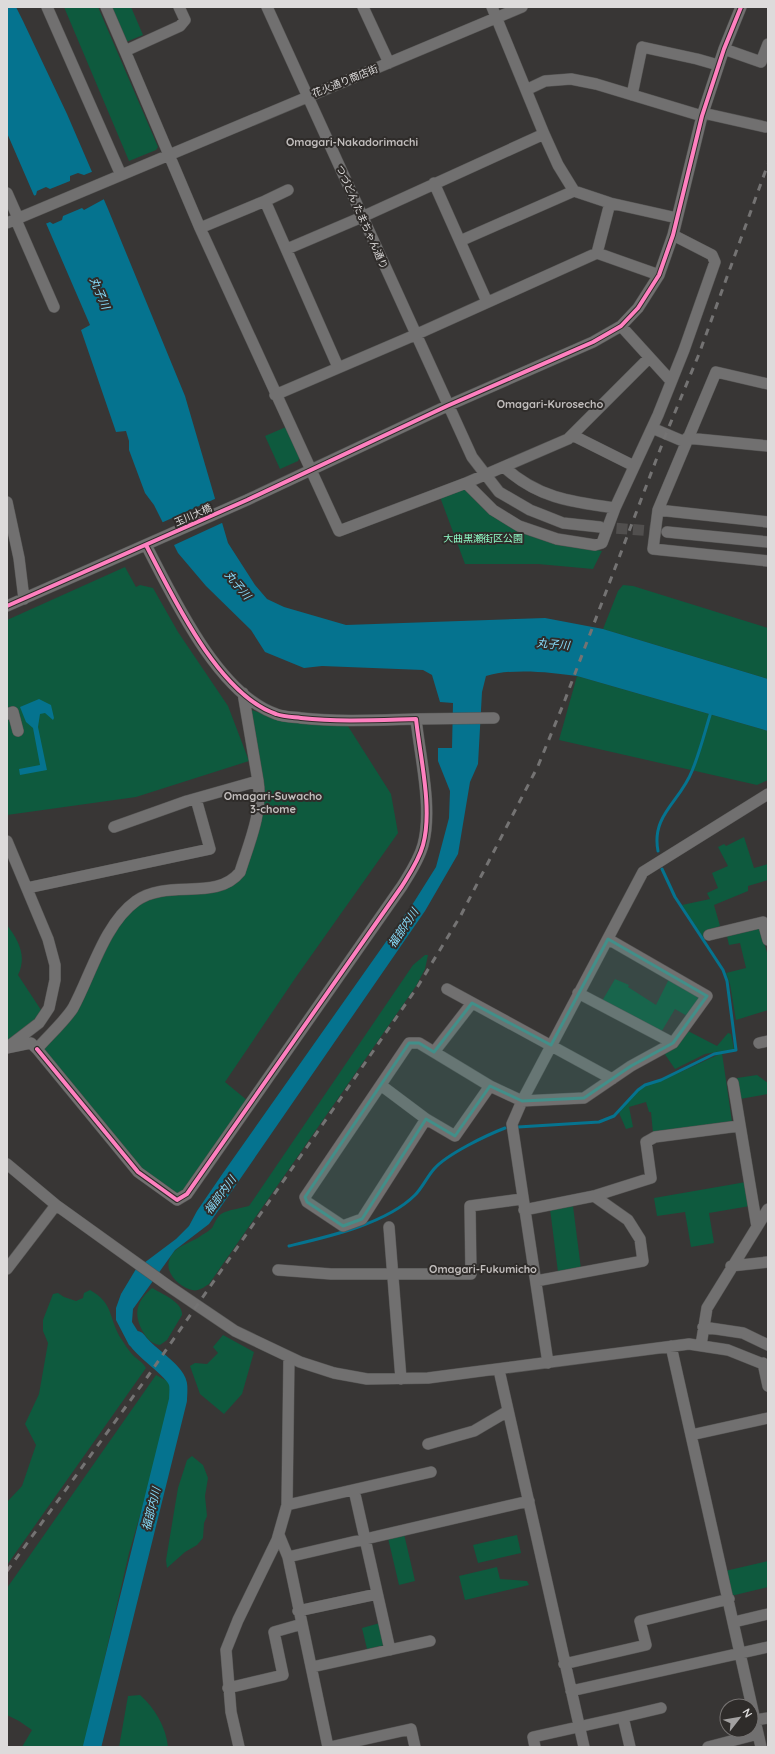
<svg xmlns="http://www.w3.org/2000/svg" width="775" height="1754" font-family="Quicksand,'Noto Sans JP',sans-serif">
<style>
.green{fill:#0e5a3e}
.water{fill:#05738f}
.pier{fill:#383635}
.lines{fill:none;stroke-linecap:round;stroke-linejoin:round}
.stream{stroke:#05738f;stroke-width:3}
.river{stroke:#05738f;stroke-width:18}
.minor-tunnel{stroke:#514f4e;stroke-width:11;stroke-dasharray:11 5.5;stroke-linecap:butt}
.minor-casing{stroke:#555453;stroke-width:12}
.minor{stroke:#717070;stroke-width:11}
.rail{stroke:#747373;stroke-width:3;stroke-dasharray:7 7;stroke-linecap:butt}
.cycleway-casing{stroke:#2f2c2a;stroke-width:6}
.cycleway{stroke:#ff80c0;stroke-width:4}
.marked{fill:#428f89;fill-opacity:0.2;stroke:#428f89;stroke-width:3;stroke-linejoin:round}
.labels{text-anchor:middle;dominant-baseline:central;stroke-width:4;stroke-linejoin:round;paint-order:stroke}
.street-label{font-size:10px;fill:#dddbdb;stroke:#2f2c2a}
.park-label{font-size:10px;fill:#90fbc6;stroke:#2f2c2a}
.neighbourhood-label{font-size:11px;font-weight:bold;fill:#c2bebd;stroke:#2f2c2a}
.water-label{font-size:11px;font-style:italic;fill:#89defd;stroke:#2f2c2a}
</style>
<rect width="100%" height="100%" fill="#383635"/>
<path class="green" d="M64,7H98L158,147L156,150L129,161Z
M111,7H131L143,35L126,42Z
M286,427L300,456L298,461L280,469L265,436Z
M464,489L547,540L602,551L593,569L538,564H465L440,497Z
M125,567L136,587L140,585L153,588L178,632L228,706L249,761L136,797L7,815V620Z
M623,585L633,586L768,628V679L603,629L618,591Z
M577,676L768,731V780L757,785L559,740Z
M249,709L277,719L346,723L391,794L398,833L296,977L225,1082L248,1101L179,1197L138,1171L40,1049L72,1013L113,932L125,915L149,895L228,886L262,806Z
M744,837L754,868L768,864V880L748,886V891L714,905L720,926L705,932L707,938L704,941L682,905L710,899L707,893L718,888L712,873L728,866L718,847L724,844L726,846Z
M7,925C19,941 27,956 18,975L41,1010L36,1021L7,1043Z
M755,928L760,929L768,956V1010L736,1020L730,984L726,973L746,968L740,943L729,945L727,936Z
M425,955H428L425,969L416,986L209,1284C204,1287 198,1292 192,1290C181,1288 165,1274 169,1261C173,1245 191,1244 202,1235C205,1233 209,1231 212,1228C216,1221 217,1215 225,1212C233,1209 242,1208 249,1206L413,965Z
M615,979L629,985L628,987L656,1005L669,979L702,996L687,1016L675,1009L660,1034L602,1001Z
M688,1031L717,1046L728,1033L731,1034L734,1049L705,1054L675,1069L664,1053Z
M722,1053L732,1122L653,1133L651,1112H649L646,1102L629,1107L633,1127L626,1129L619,1113L639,1090L648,1085L663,1080Z
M757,1075L768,1083V1094L740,1099L737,1078Z
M746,1182L750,1206L709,1213L714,1243L691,1247L685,1212L657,1216L654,1198Z
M573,1206L581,1269L558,1272L550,1209Z
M152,1288C162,1294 183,1302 182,1315L167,1340L160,1345C152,1344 147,1339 143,1332C133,1314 136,1302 152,1288Z
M90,1290C115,1304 108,1319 122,1340C125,1345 128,1349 131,1353C136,1359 142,1361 146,1368L7,1565V1502L22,1486L36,1445L25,1424L39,1394L48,1343L43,1331V1320L53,1294L58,1293L64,1297L76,1301L83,1298L84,1293Z
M223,1335L254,1352L242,1394L224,1414L200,1394L190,1366L195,1363L207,1364L218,1353L213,1347Z
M156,1375L169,1382L174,1399L129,1553L84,1747H22L32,1730L19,1721L7,1715V1588Z
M192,1456L203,1465L208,1478L205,1496L207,1516L204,1523L203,1538L197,1545L185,1552L167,1568L166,1560L178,1488L187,1460Z
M404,1534L415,1581L399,1585L388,1538Z
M517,1535L521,1553L478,1563L473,1545Z
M768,1561V1587L731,1596L725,1571Z
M497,1567L500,1579L527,1581L529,1585L465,1600L459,1576Z
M380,1623L385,1645L367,1649L362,1628Z
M140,1695C155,1708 166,1727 168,1747H119L128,1696Z"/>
<path class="water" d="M7,7H16L23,21L67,114L108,209L185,396L228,543L255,585L267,599L284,607L346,625L545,618L603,629L768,679V731L577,676C550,672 512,668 486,676L482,692L478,764L470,782L458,854L425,911L209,1224L175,1250L133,1309L132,1322L142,1338L149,1346L159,1351L151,1362L129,1345L116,1320V1308L121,1294L136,1269L176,1239L189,1226L197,1211L223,1173L414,902L436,867L449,818L450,791L438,761V748H452L453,703L440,702L432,675L423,670L322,666L304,668L265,652L251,630L206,586L178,553L154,505L145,493L129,450V441L126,431L116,432L81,330L90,325L7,133Z
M39,699L51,705L54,718L53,720L45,713L40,714L38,727L47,770L20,775L19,769L40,765L33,728L26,722L20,707Z"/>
<path class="pier" d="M94,171L106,198L84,210L82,208L63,216L62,220L53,224L50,222L45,224L33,196L36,195L37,191L46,187L50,189L70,181V176L78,173L84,175Z
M217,498L224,522L172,546L161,523Z"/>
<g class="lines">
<path class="stream" d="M658,851C651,815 680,802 692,771C700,752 705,731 711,712
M518,1127L599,1122L614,1116L638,1090L645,1085L661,1080L714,1054L736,1050L727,981L723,970L675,897L662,869
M289,1246C327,1237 386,1224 415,1195C422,1188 427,1177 434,1169C447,1154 487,1135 505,1128"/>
<path class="river" d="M92,1747L178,1400C178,1396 179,1389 178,1384C175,1370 146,1354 137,1340"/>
<path class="minor-tunnel" d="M600,527L665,532"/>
<defs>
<path id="minor" d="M47,7L121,175
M106,7L125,51L180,26L185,20L179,7
M267,7L472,457L499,492L530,510L563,523L600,527
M363,7L389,63
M492,7L544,134L558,165L574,191L610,203L677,218
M724,49L761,62L768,44
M125,51L200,228L339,531L466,483L568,439L649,358
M526,90L545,81L571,79L596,84L702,116
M632,95L642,47L697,59L718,65
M703,113L765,127
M434,183L487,302
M7,193L18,218
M265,201L288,190
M16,220L54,307
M7,223L522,7
M200,228L265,201L338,367
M460,241L574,191
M287,249L362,217L544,134
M597,253L610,203
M621,326L671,381
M275,395L415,335L597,253L659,275
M652,428L685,442
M572,435L634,466
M687,438L768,446
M466,483L493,510L519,526L557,539L595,545L602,543L615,508C571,502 538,498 504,467
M7,502L19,558L24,599
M615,508L658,415L684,350L715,262L712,255L673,235
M658,510L716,372L768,384
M768,522L658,510L653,549L768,561
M667,532L768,542
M7,606L247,500L447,406L593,342L621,326L638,308L659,275L673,235L702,116L724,49L741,7
M7,714L13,712L18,731
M416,719L494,718
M114,827L187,801L258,781L243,693
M7,841L48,939L55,965V980L49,1008L39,1023L9,1046
M27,888L210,849L196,799
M709,935L763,922L768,940
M447,989L612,1079
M578,993L673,1043
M409,1043H419L490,1086L455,1136L426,1119L362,1219L343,1226L307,1202L305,1197Z
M759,1043L768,1041
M7,1048L31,1043L37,1049C47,1037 65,1021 73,1008C91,975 104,924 136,901C168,878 216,902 240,872C249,843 263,812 258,781
M37,1049L138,1172L177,1200L187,1194L402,886C410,873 419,860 423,845C433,809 420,757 416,719C377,720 339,722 301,718C293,717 284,717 276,714C218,694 173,597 146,545
M434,1052L472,1003
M733,1083L757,1227
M382,1086L426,1119
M490,1086L522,1101L584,1098L631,1066L673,1043L707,996L608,939
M7,1164L56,1205L170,1287L235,1331L300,1362L334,1373L367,1379L428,1378L689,1344L728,1350L768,1366
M594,1196L651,1178L646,1142L655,1137L739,1126
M524,1210L594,1196L628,1220L640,1239L643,1261L536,1281
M389,1227L401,1379
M731,1266L768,1262
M7,1269L56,1205
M278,1270L331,1274H471L470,1206L522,1199
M703,1327L743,1333L768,1345
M701,1345L707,1308L768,1209
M671,1346L761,1747
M548,1363L512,1124L522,1101L643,872L768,794
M763,1363L768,1386
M499,1370L584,1747
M691,1435L768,1418
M428,1444L474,1431L508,1411
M354,1490L390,1650
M287,1505L431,1472
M279,1535L288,1557L328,1747
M288,1557L529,1501
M298,1611L377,1594
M734,1622L768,1614
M564,1664L646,1645L640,1621L729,1599
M312,1667L430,1641
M228,1688L283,1675L274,1632L302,1624
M571,1691L768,1647
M623,1717L661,1708
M755,1720L768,1718
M239,1747L231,1712L226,1650L238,1620L277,1540L287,1505L289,1357
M330,1747L411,1729L415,1747
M535,1747L533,1737L623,1717L630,1747
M708,1747L758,1734"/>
</defs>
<use href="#minor" class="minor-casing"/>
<use href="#minor" class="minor"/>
<path class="rail" d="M7,1571L148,1376L334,1108L418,986L461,915L538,766L563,705L666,434L699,354L768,164"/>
<defs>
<path id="cycleway" d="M7,606L247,500L447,406L593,342L621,326L638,308L659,275L673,235L702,116L724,49L741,7
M37,1049L138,1172L177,1200L187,1194L402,886C410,873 419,860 423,845C433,809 420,757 416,719C377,720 339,722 301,718C293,717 284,717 276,714C218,694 173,597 146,545"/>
</defs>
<use href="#cycleway" class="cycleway-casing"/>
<use href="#cycleway" class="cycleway"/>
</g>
<path class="marked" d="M608,939L707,996L673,1043L631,1066L584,1098L522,1101L490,1086L455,1136L426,1119L362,1219L343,1226L307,1202L305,1197L409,1043H419L434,1052L472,1003L551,1045Z"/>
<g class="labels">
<g class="street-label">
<text transform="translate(345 81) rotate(-22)">花火通り商店街</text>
<text transform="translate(362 217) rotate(66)">つづどん たまちゃん通り</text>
<text transform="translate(193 515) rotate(-24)">玉川大橋</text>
</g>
<g class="park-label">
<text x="483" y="538">大曲黒瀬街区公園</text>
</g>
<g class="neighbourhood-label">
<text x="352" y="142">Omagari-Nakadorimachi</text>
<text x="550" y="404">Omagari-Kurosecho</text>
<text x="273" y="796">Omagari-Suwacho<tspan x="273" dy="13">3-chome</tspan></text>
<text x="483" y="1269">Omagari-Fukumicho</text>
</g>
<g class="water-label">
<text transform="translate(100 293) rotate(67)">丸子川</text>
<text transform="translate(238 585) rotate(50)">丸子川</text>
<text transform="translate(553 644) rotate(5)">丸子川</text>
<text transform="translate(403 928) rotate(-56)">福部内川</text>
<text transform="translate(220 1195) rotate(-53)">福部内川</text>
<text transform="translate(151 1509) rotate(-76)">福部内川</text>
</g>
</g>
<rect width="775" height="1754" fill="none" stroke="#dddbdb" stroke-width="16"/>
<g transform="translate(739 1718) rotate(59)"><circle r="19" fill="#2f2c2a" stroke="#757271"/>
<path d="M0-3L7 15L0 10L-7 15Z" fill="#a3a1a1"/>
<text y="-6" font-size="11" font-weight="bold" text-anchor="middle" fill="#dddbdb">N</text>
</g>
</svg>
